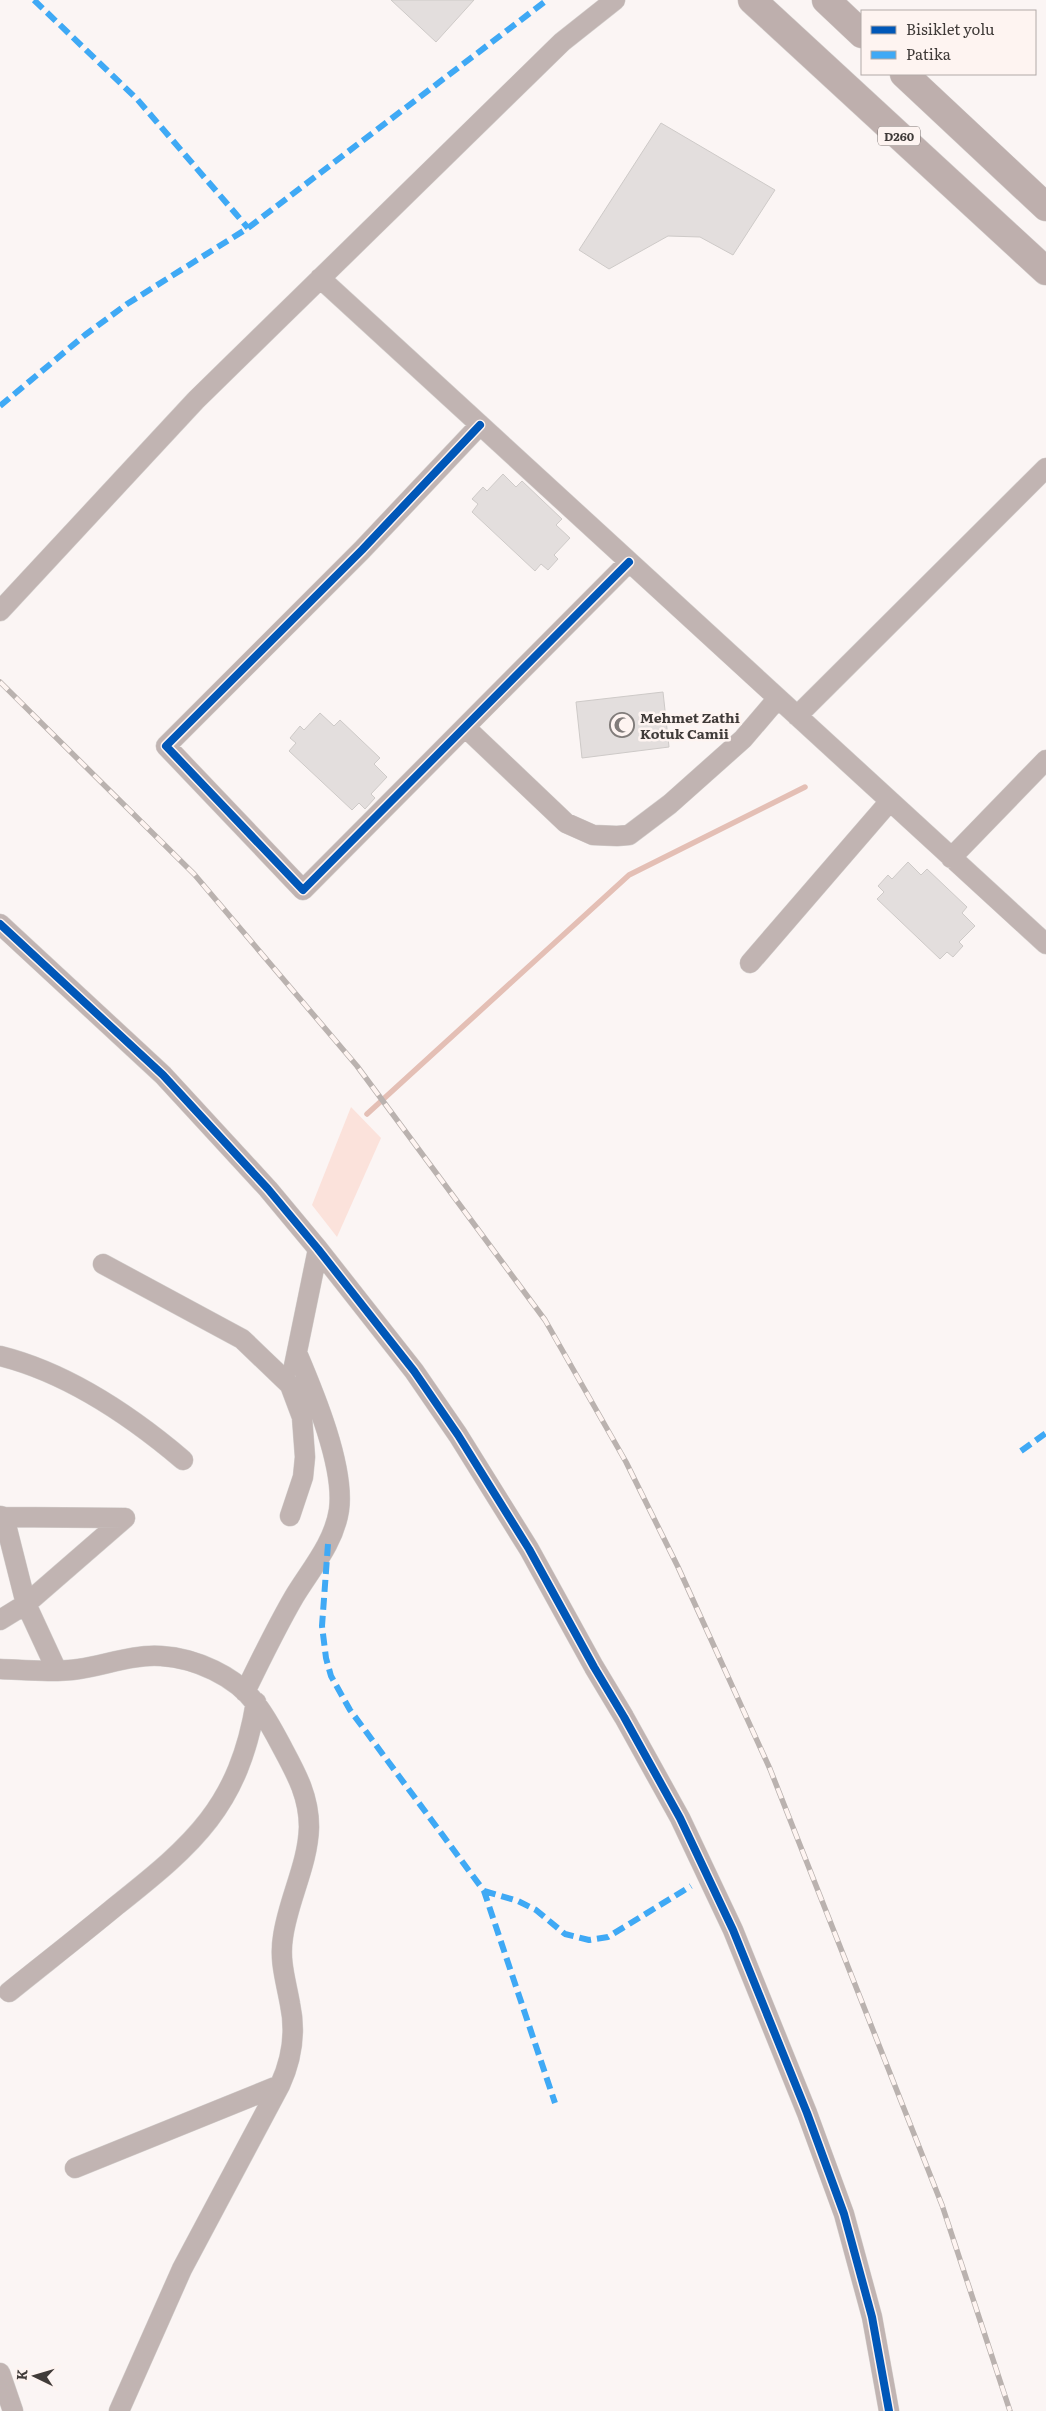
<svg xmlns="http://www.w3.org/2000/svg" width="1046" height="2411" font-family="Literata,serif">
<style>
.green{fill:#fbe2db}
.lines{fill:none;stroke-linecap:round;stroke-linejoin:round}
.stream{stroke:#e4bfb5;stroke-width:5.5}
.building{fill:#e3dedd;stroke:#cecac8}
.minor-casing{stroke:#d5d1cf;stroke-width:21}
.highway-casing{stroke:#d5d1cf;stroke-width:29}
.minor{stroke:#c1b4b2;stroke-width:20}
.highway{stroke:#beafad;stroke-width:28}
.rail-casing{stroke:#bab2af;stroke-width:5.5}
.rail{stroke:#fef4f1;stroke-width:4;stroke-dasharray:11;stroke-linecap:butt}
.quiet{stroke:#3fa9f5;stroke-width:6;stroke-dasharray:12 6;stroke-linecap:butt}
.cycleway-casing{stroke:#fef4f1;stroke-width:11}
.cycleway{stroke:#0057b8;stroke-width:8}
.labels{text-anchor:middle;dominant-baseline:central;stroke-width:5;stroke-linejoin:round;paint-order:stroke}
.shield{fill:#fef4f1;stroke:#797270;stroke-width:1}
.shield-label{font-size:12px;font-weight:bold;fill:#403b39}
.poi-label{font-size:14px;font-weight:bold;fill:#403b39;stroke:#fef4f1;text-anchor:start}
</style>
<rect width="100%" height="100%" fill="#fbf5f4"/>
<path class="green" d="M351,1107L381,1138L337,1237L312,1205Z"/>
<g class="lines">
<path class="stream" d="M367,1114L629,875L805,787"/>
</g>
<path class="building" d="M391,0H474L436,42Z
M661,123L775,190L733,255L700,237L668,236L609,269L579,250Z
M503,474L516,487L522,481L562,519L556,525L570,538L554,555L558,559L548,570L541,564L535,571L472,512L478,504L472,499L483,487L487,491Z
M663,692L669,747L582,758L576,702Z
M320,713L334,726L340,720L380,758L374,764L387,777L371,794L375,798L365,809L359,803L352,810L289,751L296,743L290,738L300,726L304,730Z
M908,862L921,875L927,869L967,907L962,913L975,926L959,942L963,946L953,957L947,952L940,959L877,899L884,892L878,886L888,875L892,879Z"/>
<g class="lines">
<defs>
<path id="minor" d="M320,278L1046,944
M480,425L362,550L166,746L303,890L629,562
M0,611L196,400L562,42L615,0
M797,716L1046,468
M465,727L566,823L593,835L617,836L629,835L670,804L743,739L778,698
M951,858L1046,760
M0,924L163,1075L268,1189L318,1249L414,1371L458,1435L529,1549L594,1667L624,1717L680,1818L733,1930L807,2113L844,2214L872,2317L889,2411
M750,963L890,801
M103,1264L242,1339L290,1385L302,1417L305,1457L303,1477L290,1516
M0,1356C68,1373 130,1415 183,1460
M294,1366L318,1249
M0,1516L4,1517L26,1604L57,1671
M4,1517L125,1518
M0,1620L26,1604L125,1518
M0,1669C26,1670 53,1673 79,1669C106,1665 133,1654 161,1656C195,1658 236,1676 256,1704C267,1718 275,1734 283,1749C297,1775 309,1797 309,1827C308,1865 288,1900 283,1937C279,1961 286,1981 290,2004C296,2032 292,2059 280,2085L182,2269L119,2411
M245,1692C261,1659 276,1628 294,1597C311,1569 334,1543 339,1510C345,1467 314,1393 297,1353
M9,1992C45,1963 81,1935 116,1906C194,1844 239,1806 256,1702
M75,2168L280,2085
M0,2373L13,2411"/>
<path id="highway" d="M752,0L1046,271
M826,0L862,34
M904,74L1046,207"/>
</defs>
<use href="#minor" class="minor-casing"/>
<use href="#highway" class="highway-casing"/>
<use href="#minor" class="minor"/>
<use href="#highway" class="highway"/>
<defs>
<path id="rail" d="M0,682L194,874L357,1066L545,1320L626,1462L678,1567L770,1769L942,2205L1010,2411"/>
</defs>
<use href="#rail" class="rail-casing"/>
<use href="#rail" class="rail"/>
<path class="quiet" d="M34,0L137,99L248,228
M0,406L85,335L127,304L248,228L547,0
M1021,1451L1046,1433
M328,1544L322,1626L326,1658L331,1676L350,1710L484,1891L555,2103
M484,1891L518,1901L536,1910L565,1934L589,1940L608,1937L691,1886"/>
<defs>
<path id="cycleway" d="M480,425L362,550L166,746L303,890L629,562
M0,924L163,1075L268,1189L318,1249L414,1371L458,1435L529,1549L594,1667L624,1717L680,1818L733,1930L807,2113L844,2214L872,2317L889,2411"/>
</defs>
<use href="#cycleway" class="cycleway-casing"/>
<use href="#cycleway" class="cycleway"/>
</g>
<defs>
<symbol id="mosque-ring" viewBox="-11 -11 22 22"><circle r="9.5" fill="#fef4f1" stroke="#817c7a" stroke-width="1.5"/><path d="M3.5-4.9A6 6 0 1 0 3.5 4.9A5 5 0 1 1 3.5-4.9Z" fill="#817c7a"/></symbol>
</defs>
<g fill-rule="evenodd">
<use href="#mosque-ring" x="608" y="711" width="28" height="28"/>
</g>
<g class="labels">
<rect class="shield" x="878" y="126.5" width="42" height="19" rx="4"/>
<g class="shield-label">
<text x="899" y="136">D260</text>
</g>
<g class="poi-label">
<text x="640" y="717">Mehmet Zathi<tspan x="640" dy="16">Kotuk Camii</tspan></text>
</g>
</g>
<rect x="861" y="10" width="175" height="65" fill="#fef4f1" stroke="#b2aaa7"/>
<rect x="871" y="26" width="25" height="8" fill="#0057b8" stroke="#b2aaa7"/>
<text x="906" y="35" font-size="15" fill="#403b39">Bisiklet yolu</text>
<rect x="871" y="51" width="25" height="8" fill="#3fa9f5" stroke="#b2aaa7"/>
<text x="906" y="60" font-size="15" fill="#403b39">Patika</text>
<g transform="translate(35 2376) rotate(275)" stroke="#fef4f1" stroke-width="4" paint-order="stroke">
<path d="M0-4L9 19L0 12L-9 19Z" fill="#403b39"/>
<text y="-8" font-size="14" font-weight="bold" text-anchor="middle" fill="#403b39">K</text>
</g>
</svg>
